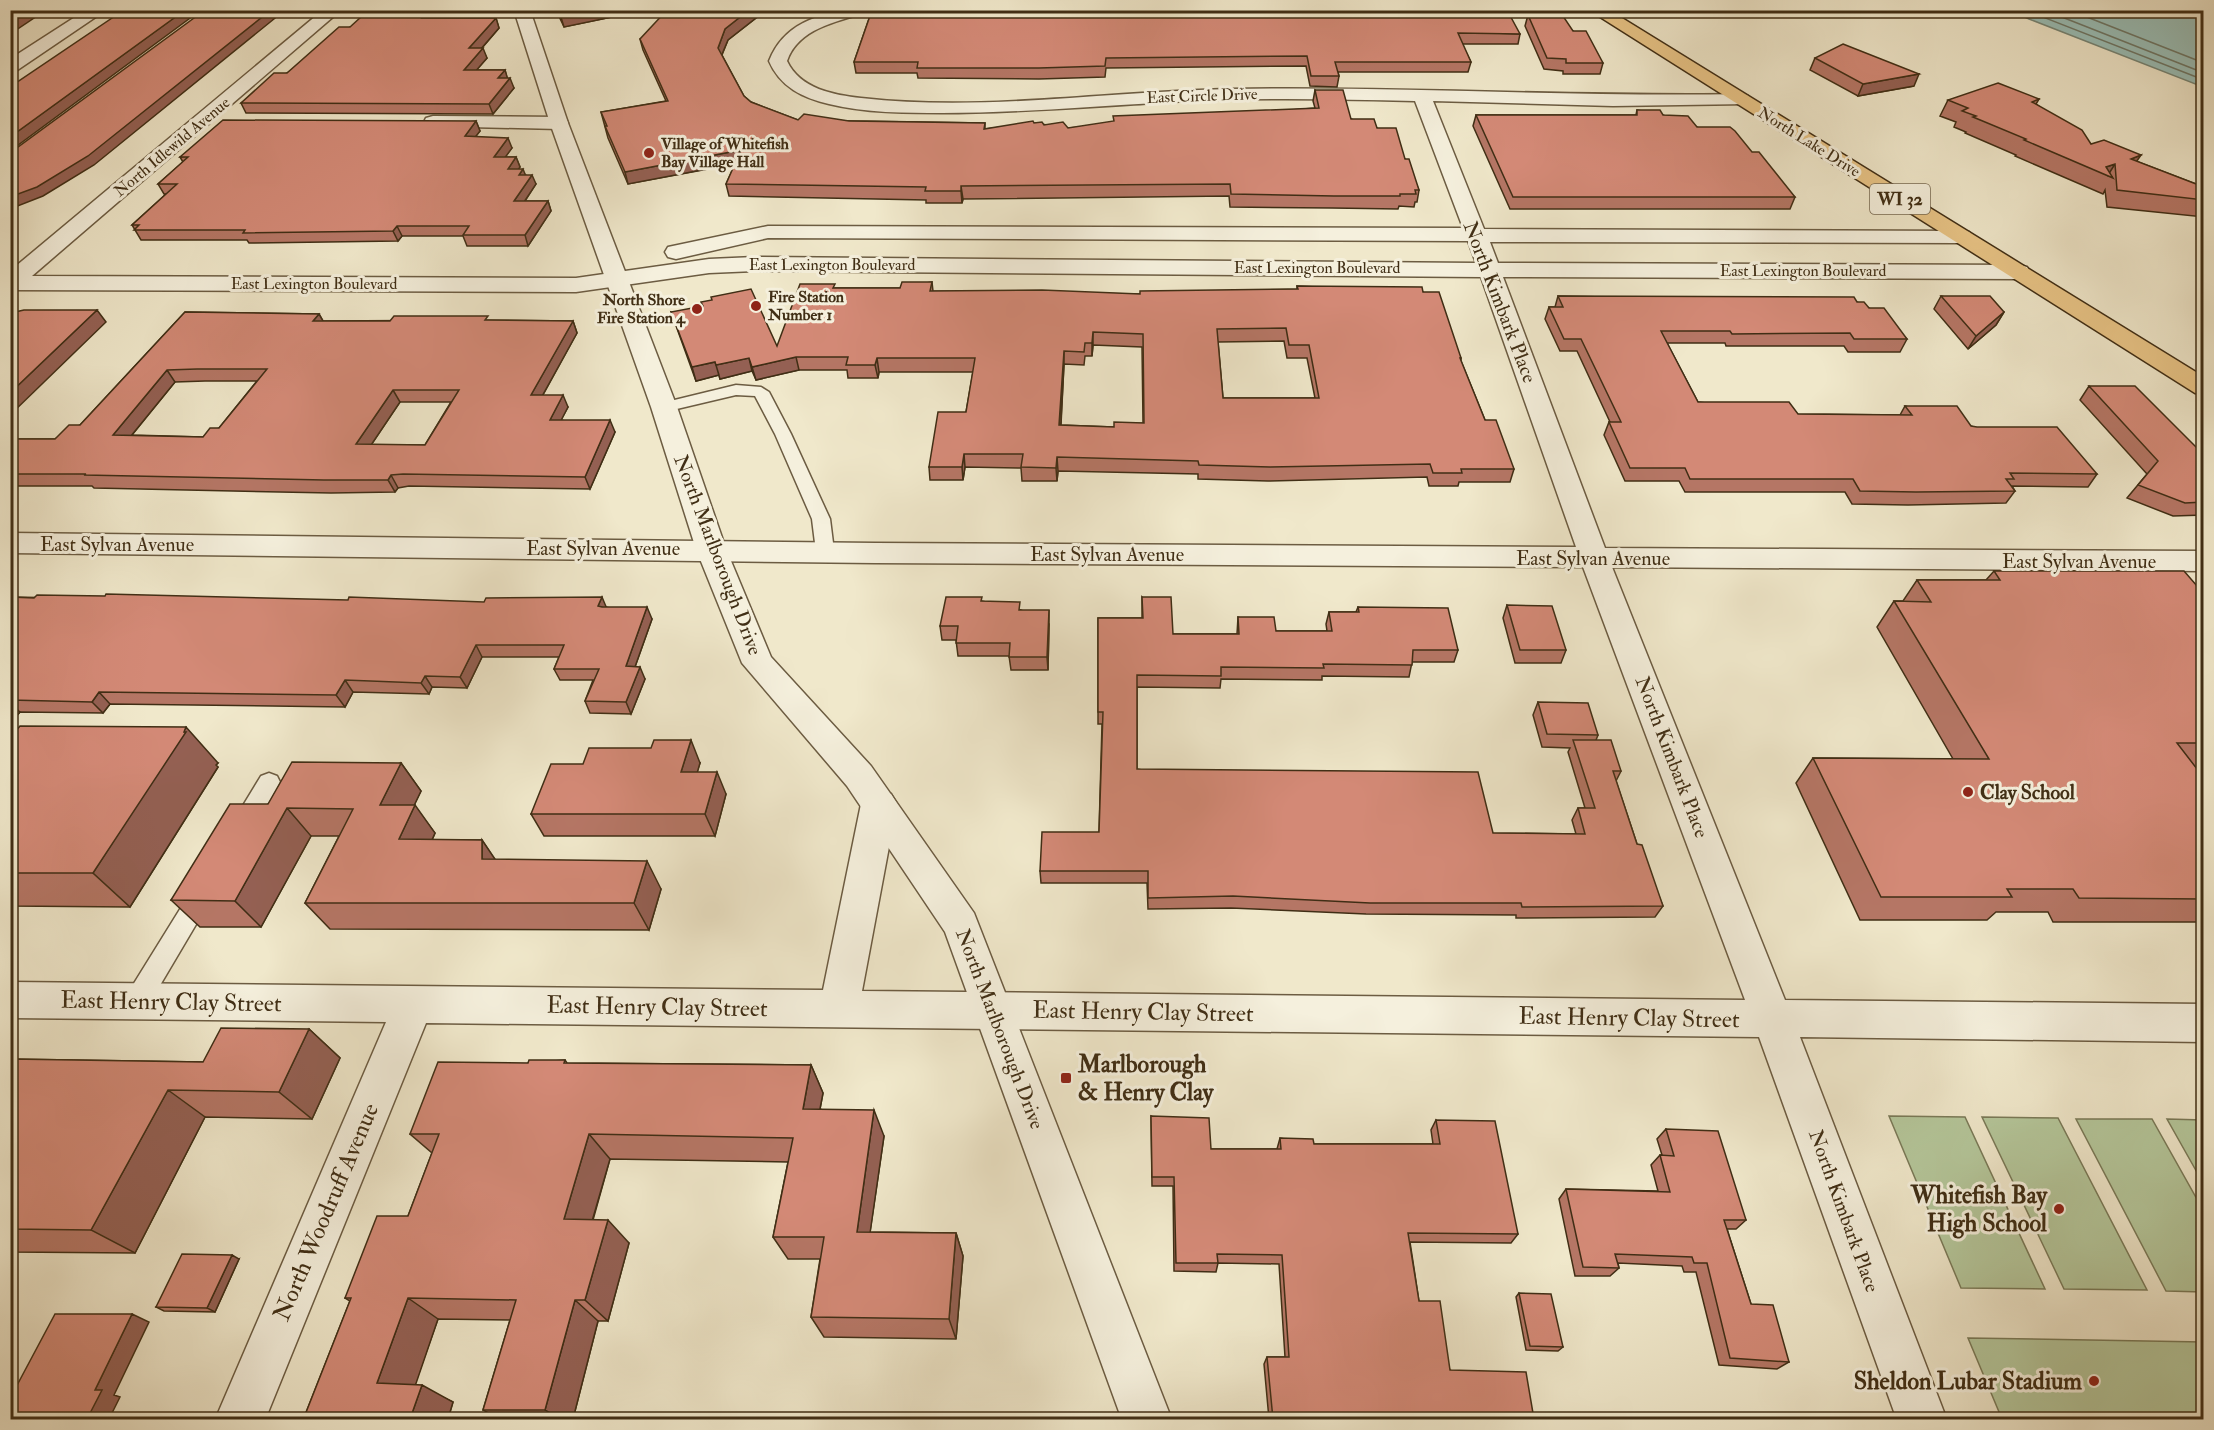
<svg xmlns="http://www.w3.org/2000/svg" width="2214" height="1430" font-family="'IM FELL Double Pica',serif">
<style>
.green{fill:#b5c79b;stroke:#7a7a58;stroke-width:1.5}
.water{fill:#9ac0b9;stroke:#768677;stroke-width:1.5}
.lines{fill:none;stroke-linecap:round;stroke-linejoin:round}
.shore{stroke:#6d7767;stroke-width:1.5}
.service-casing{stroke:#6c5c42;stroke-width:3}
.minor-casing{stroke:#6c5c42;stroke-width:3}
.tertiary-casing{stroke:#6c5c42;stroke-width:3}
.primary-casing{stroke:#402e15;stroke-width:3}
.service{fill:#f5f0dd;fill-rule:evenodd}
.minor{fill:#f5f0dd;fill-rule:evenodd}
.tertiary{fill:#f5f0dd;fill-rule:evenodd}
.primary{fill:#e8c486;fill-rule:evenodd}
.wall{fill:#b57665;stroke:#402e15;stroke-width:1.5;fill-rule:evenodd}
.shaded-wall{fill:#946053;stroke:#402e15;stroke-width:1.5}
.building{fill:#d38976;stroke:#402e15;stroke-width:1.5;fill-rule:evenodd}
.poi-dot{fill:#8f2418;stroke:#f5f0dd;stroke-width:2}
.labels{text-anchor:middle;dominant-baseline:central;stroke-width:6;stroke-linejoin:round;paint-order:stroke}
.far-street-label{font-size:16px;fill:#402e15;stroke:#f5f0dd}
.far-poi-label{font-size:16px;font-weight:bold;fill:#402e15;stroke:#f5f0dd;text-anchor:start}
.shield{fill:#f5f0dd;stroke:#766851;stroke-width:1.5}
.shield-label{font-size:18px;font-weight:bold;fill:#402e15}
.street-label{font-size:20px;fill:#402e15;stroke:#f5f0dd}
.poi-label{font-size:20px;font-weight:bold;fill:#402e15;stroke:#f5f0dd;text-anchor:start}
.near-street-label{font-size:24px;fill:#402e15;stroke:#f5f0dd}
.near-poi-label{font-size:24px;font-weight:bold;fill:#402e15;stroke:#f5f0dd;text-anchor:end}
</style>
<rect width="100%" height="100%" fill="#f0e8cb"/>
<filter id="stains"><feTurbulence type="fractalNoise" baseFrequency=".00333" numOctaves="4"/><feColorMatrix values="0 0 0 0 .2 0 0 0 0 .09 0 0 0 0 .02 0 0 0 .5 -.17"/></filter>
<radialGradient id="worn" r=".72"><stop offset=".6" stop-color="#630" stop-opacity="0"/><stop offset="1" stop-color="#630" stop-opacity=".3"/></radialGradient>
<path class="green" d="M1889,1116L1965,1117L2045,1289L1961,1288Z
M1982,1117L2058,1118L2147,1290L2064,1289Z
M2076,1119H2152L2203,1210V1292L2166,1291Z
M2167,1119L2203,1120V1183Z
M1968,1338L2203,1342V1419H2002Z"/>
<path class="water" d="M2012,11H2203V87L2029,19Z"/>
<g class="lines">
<path class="shore" d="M2025,10L2204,80
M2044,10L2204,73
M2069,10L2204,63"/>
<defs>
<path id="service" d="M736,385L761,387L769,392L791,434L830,519L834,551L832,555L825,557L818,555L816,551L812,519L775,434L755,396L736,395L664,412L656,407L658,404Z
M269,773L277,776L280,782L277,788L249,836L241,838L233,836L230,829L233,822L261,776Z
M203,882L211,885L215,892L211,899L146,1009L137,1013L128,1009L124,1001L128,993L195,885Z"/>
<path id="minor" d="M86,10H106L16,71L10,72V59Z
M323,10H341L32,276L576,278L709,259L755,257L1476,263L1468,241L768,238L676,259L668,257L665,252L668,247L768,226L1463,228L1415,101C1328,99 1242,97 1156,103C1085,107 1014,113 942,113C905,113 866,113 829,104C803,98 780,87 769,61C785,20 827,10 867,10L865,13C835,22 798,29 787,61C800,89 834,95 861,98C984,112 1108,91 1231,89C1401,86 1570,97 1741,94L1748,96L1750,100L1748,104L1613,106L1433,101L1484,229L1961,231L1969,232L1972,237L1969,242L1961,243L1490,242L1498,263L2019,265L2027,267L2030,272L2027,277L2019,279L1503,277L1605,548L2204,551V571L1612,567L1785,1000L2204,1004V1042L1800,1037L1947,1420H1897L1759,1037L426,1023L265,1420H215L386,1022L10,1018V982L823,990L861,804L867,794L879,790L891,794L897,804L862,991L1745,1000L1583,567L875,563L10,553V533L875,543L1576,547L1481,277L755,271L709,273L576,292L10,290V271Z
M433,116L559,117L566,119L568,123L566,127L559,129L426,126L424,122L426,118Z"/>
<path id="tertiary" d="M514,10H530L568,123L677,407L726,549L771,657L871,766L974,913L1172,1420H1122L945,932L847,786L742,663L696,549L651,407L550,123Z"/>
<path id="primary" d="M1589,10H1609L2204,377V395L2195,393Z"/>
</defs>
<use href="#service" class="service-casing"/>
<use href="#minor" class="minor-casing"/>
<use href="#tertiary" class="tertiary-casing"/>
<use href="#primary" class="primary-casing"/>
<use href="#service" class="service"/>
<use href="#minor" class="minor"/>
<use href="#tertiary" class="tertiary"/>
<use href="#primary" class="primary"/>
</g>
<path class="wall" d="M556,10H616L617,16L564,27Z
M872,10L1520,34L1518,44H1462L1471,62L1468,72H1338L1339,76L1337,87L1310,86L1306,66L1106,68L1105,77L1039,79L918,78L917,73H856L854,62Z
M427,13L429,18H496L499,28L482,48L487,58L476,70H505L507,78L514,88L493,114L246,113L241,103L287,73L350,27Z
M760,15L728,40L722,55L744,96L751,102L798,120L985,123V129L1034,123L1068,128L1315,108L1313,101L1315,90L1351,119L1377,128L1405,159L1419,190L1417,202H1415L1414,207L1399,206L1398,209L1332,208L1230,207L1229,196L963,199L962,203H926V200L729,196L726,184L735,164L628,184L608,138L601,112L666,101L643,50L640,39Z
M1528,15L1573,31L1603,63L1600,74H1563V71L1544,69L1525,26Z
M1815,58L1914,86L1858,96L1810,70Z
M2039,99L2036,104L2091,144L2204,187V217L2107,207L2105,190L2103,194L2015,156L2016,155L1965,133L1966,132L1954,127L1956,122L1940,116L1948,100Z
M1637,110L1663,115L1697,127L1795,197L1790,209H1510L1473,126L1476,115H1636Z
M476,121L480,131L476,136L512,148L505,157H516L520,167L519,169L536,184L525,201H548L551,211L528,246H467L463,236H402L398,241L249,243L247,240H141L132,225L166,194H164L158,184L183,162L180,157Z
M932,282L933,291L1140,294L1297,289V286L1423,292L1461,358V361L1485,420L1514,469L1510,482H1459L1458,486H1429L1427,477L1268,481L1198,479V474L1058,471L1057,481H1022L1021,468L965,467L963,480H930L929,467L966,412L973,372H879L878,378H848L847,370H799L756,380L752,371L720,379L719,375L696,381L671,312L777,346L835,288H900ZM1284,341L1287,358H1307L1315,398H1223L1218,342ZM1093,345L1142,347L1143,423L1114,427L1061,425L1064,364L1084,365L1085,356H1092Z
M1558,296L1857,302L1869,308L1907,339L1900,352H1848L1844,346H1726L1725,343H1667L1698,402L1798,414L1900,415L1905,406L1971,426L2097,474L2088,487L2012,486L2015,491L2006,503L1908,505L1852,504L1845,492H1685L1679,481H1625L1604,435L1609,422H1610L1577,351H1560L1545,319L1549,307H1555Z
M1941,296L2004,312L1996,325L1968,349L1934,309Z
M185,312L319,314L323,321L490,320L573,321L577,333L543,395L568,407L561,420L615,432L590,489L409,486L398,488L395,492L331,493L94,488L92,486H10V439H55L80,425ZM205,381H257L219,428L203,437L132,435L175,382ZM400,402H451L425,445H371Z
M2089,386L2204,455V515L2173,516L2127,498L2147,474L2080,400Z
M1994,571L2204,594V767H2195L2204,778V922H2053L2048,912H1996L1987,920H1860L1796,783L1813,758L1953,759L1877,627L1894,601H1903L1917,580H1986Z
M10,597L606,607L652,619L635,667L645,679L631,714L590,713L585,701L593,680H560L554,669L559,657H482L467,688L432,687L429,694L353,692L345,707L110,704L103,713L20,712L10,723Z
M1142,597L1173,634H1237L1238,617L1276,631H1327L1326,624L1329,612H1356L1358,607L1458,650L1454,662H1412L1409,677L1322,676V680L1221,679L1220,688L1137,687V769L1493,833L1576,834L1572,820L1578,808H1585L1568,752L1570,748L1542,747L1533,715L1538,702L1598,735L1596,740L1621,771L1616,781L1637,844L1663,906L1655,917L1516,918V915L1366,914L1231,908L1148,909L1147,883H1041L1040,871L1099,832L1102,724H1098V618H1142Z
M982,601L1021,610L1049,624L1048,670H1011L1009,656H958L956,640H942L940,626Z
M1507,605L1566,650L1561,663H1515L1503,618Z
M10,738L218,763L216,765L218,767L130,907L10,906Z
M401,763L421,791L414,805L435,833L432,840H482L495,860L661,889L649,930L330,929L305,903L339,836H311L261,927H200L171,900L268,804Z
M700,763L697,772L726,794L715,836H544L531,814Z
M309,1029L340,1058L312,1119L205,1117L135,1253L10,1252V1059L203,1062Z
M565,1060L567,1063L811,1065L823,1093L820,1109L884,1136L870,1232L956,1233L963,1256L956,1339L824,1337L811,1317L820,1259H788L773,1237L788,1162L610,1159L593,1220L629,1243L608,1321H598L573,1419H499L483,1410L510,1320L438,1319L415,1384L453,1402L448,1419H317L305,1415L350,1301L345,1298L408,1216L432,1153L410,1134L528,1063Z
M1151,1116L1211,1149H1277L1280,1138L1314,1144H1433L1431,1130L1436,1120L1518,1234L1511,1243L1410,1242L1419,1301L1450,1370L1534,1419H1269L1264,1364L1267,1357H1285L1279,1264L1218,1263L1216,1272L1174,1271L1173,1186H1152Z
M1666,1129L1746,1220L1736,1229H1727L1751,1304L1789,1362L1777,1369L1719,1365L1696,1272H1684L1682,1266L1618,1263L1619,1268L1610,1276H1575L1559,1199L1566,1189L1658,1191L1651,1165L1660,1155H1662L1657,1139Z
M239,1259L215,1312L164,1311L156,1307Z
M1519,1293L1563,1347L1558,1351L1526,1350L1516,1297Z"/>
<path class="shaded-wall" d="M30,10H46L10,34V23Z
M185,10H201L10,151V137Z
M271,10H285L94,165L43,196L10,209V197Z
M560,10H616L617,16L564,27L559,11Z
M749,10H770L760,15L728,40L720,59L718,48L725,29Z
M427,13L430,22L422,18Z
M496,18L499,28L473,58L469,48Z
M483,48L487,58L468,80L464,70Z
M505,70L508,80L498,78Z
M1919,74L1914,86L1858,96L1863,84Z
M510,78L514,88L493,114L489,104Z
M476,121L480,131L469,145L465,136Z
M508,138L512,148L498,167L494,157Z
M741,150L744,162L628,184L625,172Z
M2141,155L2130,171L2131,159Z
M516,157L520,167L512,179L508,169Z
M2115,164L2108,175L2106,167Z
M523,169L527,179L519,175Z
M532,175L536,184L518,211L514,201Z
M961,186L963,199L962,203L961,191Z
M548,201L551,211L528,246L525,235Z
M397,226L402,236L398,241L393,231Z
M97,310L106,322L10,415V393Z
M2004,312L1996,325L1968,349L1976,336Z
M319,314L326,326L313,321Z
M573,321L577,333L536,407L531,395Z
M1093,332V345L1092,356V343Z
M1064,351V364L1060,439L1059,425Z
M796,357L799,370L756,380L752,367Z
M749,358L752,371L720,379L716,365Z
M877,358L879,372L878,378L875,365Z
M715,362L719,375L696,381L692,367Z
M167,370L175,382L122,447L113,435Z
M393,390L400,402L363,457L356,444Z
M563,395L568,407L555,432L550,420Z
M610,420L615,432L590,489L585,477Z
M964,454L965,467L963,480L962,467Z
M1057,457L1058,471L1057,481L1056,468Z
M391,475L398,488L395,492L388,480Z
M602,597L607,609L598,606Z
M647,607L652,619L631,678L626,666Z
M1049,610V624L1048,670L1047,657Z
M476,645L482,657L467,688L460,677Z
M640,667L645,679L631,714L626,702Z
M425,676L432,687L429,694L421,683Z
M345,680L353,692L345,707L336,695Z
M99,692L110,704L103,713L92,702Z
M10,703L20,712L10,723Z
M186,727L218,763L216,765L218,767L130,907L93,873Z
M691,740L700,763L691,794L681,772Z
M401,763L421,791L401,833L380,805Z
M717,772L726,794L715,836L705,814Z
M415,805L435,833L420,867L399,839Z
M287,808L311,836L261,927L235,901Z
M482,840L501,868L482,859Z
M647,861L661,889L649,930L634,903Z
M309,1029L340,1058L312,1119L279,1092Z
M811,1065L823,1093L815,1135L803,1109Z
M168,1090L205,1117L135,1253L91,1230Z
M874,1110L884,1136L867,1254L857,1232Z
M589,1134L610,1159L586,1242L564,1219Z
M608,1220L629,1243L608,1321L585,1300Z
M956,1233L963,1256L956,1339L949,1319Z
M232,1255L239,1259L215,1312L207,1308Z
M408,1298L438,1319L410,1401L377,1383Z
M575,1300L598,1321L573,1419H560L545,1410Z
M132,1314L149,1322L114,1395L120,1397L109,1419H87L95,1390Z
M422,1385L453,1402L448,1419H410Z"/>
<path class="building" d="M10,10H30L10,23Z
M124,10H185L10,137V87Z
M205,10H271L88,156L37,187L10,197V153Z
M667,10H749L725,29L718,48L744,96L751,102L798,120L804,114L849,121L985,123L984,129L1033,121L1034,123L1042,122L1044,125L1063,122L1068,128L1114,121L1113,116L1319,108L1315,90H1343L1351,119H1374L1377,128H1396L1405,159H1409L1419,190H1415L1416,194H1400V196H1334L1231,194L1230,184L961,186V191H925L926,187L726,184L741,150L625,172L605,126H607L601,112L668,101L640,39Z
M872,10H1507L1520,34L1458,33L1471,62H1335L1339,76H1311L1307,56L1106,58L1105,66L1039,68H917L918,62H854Z
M387,13H427L422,18H496L469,48H483L464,70H505L498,78H510L489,104L241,103L274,73H287L339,27H350L361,17Z
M1528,15L1563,16L1573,31H1586L1603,63H1566V59L1547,58Z
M1843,44L1919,74L1863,84L1815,58Z
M1998,83L2039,99L2032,102L2082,130L2091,144L2104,140L2141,155L2131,159L2204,187V200L2117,190L2115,164L2106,167L2113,178L2024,140L2026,139L1973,117L1976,116L1962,111L1968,108L1948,100Z
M1637,110H1660L1663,115L1688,116L1697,127H1730L1735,131L1752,152H1759L1795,197H1513L1476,115H1637Z
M223,120L476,121L465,136L508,138L494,157H516L508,169H523L519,175H532L514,201H548L525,235H463L469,226H397L393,231L243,233L245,230H134L139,225H132L177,184H158L188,157H180Z
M902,282H932L930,291L1042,290L1140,294V291L1298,289L1297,286L1422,287L1423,292H1439L1461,358H1460L1485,420H1496L1514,469H1461L1462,473H1433L1430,464L1270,467L1199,465L1198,461L1057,457L1056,468L1021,467L1023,454H964L962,467H929L938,412H966L975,358H877L875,365H846L848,357H796L752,367L749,358L716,365L715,362L692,367L671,312L703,306L701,302L712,300L711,297L751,289L777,346L800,284H835L833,288H900ZM1286,328L1289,345H1309L1319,398H1223L1217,329ZM1093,332L1143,334L1144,423L1114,422V427L1059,425L1064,351L1084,352L1085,343H1092Z
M1558,296L1854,297L1857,302H1864L1869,308H1884L1907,339H1854L1850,333L1732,334L1730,331H1661L1698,402H1789L1798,414L1912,415L1905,406H1957L1971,426L1977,427H2057L2097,474L2010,473L2014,479H2006L2015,491L1916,492L1860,491L1853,479H1690L1685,468H1630L1609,422H1621L1581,339H1564L1549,307H1563Z
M1941,296H1990L2004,312L1976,336Z
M24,310H97L10,393V316L15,312Z
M185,312L319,314L313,321H390L394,316H488L485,320L573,321L531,395H563L550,420H610L585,477L403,474L391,475L388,480H324L84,475L86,474H10V439H55L69,425H80ZM197,369H267L219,428H210L203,437L113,435L167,370ZM393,390H459L425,445L356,444Z
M2089,386H2135L2204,455V502L2185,503L2138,485L2158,461Z
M1994,571H2184L2204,594V743H2177L2204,778V899L2079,898L2073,889H2007L2012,897H1881L1813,758L1989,759L1894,601L1931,602L1917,580H2000Z
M106,594L348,600L349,597L484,602L486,598L602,597L598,606L602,607H647L626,666L640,667L626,702L585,701L599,669H554L564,645H476L460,677L425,676L421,683L345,680L336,695L99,692L92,702L10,700V597L34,598L37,595L105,596Z
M946,597H982L981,601L1020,602L1019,610H1049L1047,657H1009L1010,643H956L958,626H940Z
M1142,597H1171L1173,634H1239L1238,617H1274L1276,631H1332L1329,612H1359L1358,607L1448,608L1458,650H1413L1412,665L1323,664L1324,668L1221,667V676L1137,675V769L1478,772L1493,833L1585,834L1578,808H1595L1573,740H1611L1621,771H1613L1637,844L1642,845L1663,906L1522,907L1521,903H1370L1233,896L1148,898V871H1040L1042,832H1099L1103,712H1098V618H1143Z
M1507,605L1552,606L1566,650H1520Z
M1538,702L1588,703L1598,735L1547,734Z
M20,726L186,727L184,732H186L93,873H10V738Z
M654,740H691L681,772H717L705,814H531L551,764H583L589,748H651Z
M292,762L401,763L380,805H415L399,839L482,840V859L647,861L634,903H305L353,809L287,808L235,901L171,900L230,804H268Z
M221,1028L309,1029L279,1092L168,1090L91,1230L10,1229V1059L203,1062Z
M529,1060H565L564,1063L811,1065L803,1109L874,1110L857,1232L956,1233L949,1319L811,1317L824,1237H773L793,1138L589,1134L564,1219L608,1220L585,1300H575L545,1410H483L516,1300L408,1298L377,1383L422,1385L410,1419H378L379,1416L305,1415L351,1298H345L377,1216H408L439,1134H410L438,1062L528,1063Z
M1151,1116L1209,1118L1211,1149H1281L1280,1138L1313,1139L1314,1144H1440L1436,1120L1495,1121L1518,1234L1408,1233L1419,1301H1440L1450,1370L1526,1372L1534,1419H1273L1267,1357H1289L1282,1255L1217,1254L1218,1263H1176L1174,1177H1152Z
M1666,1129L1718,1131L1746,1220H1724L1751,1304L1773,1305L1789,1362L1730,1358L1707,1263H1694L1692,1257L1615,1254L1619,1268L1583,1267L1566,1189L1670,1192L1660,1155L1674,1156Z
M182,1254L232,1255L207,1308L156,1307Z
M1519,1293L1551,1294L1563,1347L1530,1346Z
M55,1314H132L95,1390H102L87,1419H10V1389H15Z"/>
<g class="poi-dot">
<circle cx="649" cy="153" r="6"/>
<circle cx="756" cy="306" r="6"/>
<circle cx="697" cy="309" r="6"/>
<circle cx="1968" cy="792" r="6"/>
<rect x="1060" y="1072" width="12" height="12" rx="3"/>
<circle cx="2059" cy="1209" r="6"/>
<circle cx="2094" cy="1381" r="6"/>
</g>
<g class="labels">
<g class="far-street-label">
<text transform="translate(1202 96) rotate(-2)">East Circle Drive</text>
<text transform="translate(1809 142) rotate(32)">North Lake Drive</text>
<text transform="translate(172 147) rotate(-40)">North Idlewild Avenue</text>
<text x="832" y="265">East Lexington Boulevard</text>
<text x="1317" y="268">East Lexington Boulevard</text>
<text x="1803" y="271">East Lexington Boulevard</text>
<text x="314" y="284">East Lexington Boulevard</text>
</g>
<g class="far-poi-label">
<text x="661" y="144">Village of Whitefish<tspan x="661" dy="18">Bay Village Hall</tspan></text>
<text x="768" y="297">Fire Station<tspan x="768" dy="18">Number 1</tspan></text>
<text x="685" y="300" text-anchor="end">North Shore<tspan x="685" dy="18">Fire Station 4</tspan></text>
</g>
<rect class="shield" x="1870" y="184" width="60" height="30" rx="4.5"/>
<g class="shield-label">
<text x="1900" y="199">WI 32</text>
</g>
<g class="street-label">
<text transform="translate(1500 302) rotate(69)">North Kimbark Place</text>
<text x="117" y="544">East Sylvan Avenue</text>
<text x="603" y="548">East Sylvan Avenue</text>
<text x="1107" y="554">East Sylvan Avenue</text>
<text transform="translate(718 555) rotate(69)">North Marlborough Drive</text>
<text x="1593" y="558">East Sylvan Avenue</text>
<text x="2079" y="561">East Sylvan Avenue</text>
<text transform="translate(1672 757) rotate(69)">North Kimbark Place</text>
<text transform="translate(1000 1029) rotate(69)">North Marlborough Drive</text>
<text transform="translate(1844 1211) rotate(70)">North Kimbark Place</text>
</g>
<g class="poi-label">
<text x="1980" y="792">Clay School</text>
</g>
<g class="near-street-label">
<text transform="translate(171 1002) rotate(1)">East Henry Clay Street</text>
<text transform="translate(657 1007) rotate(1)">East Henry Clay Street</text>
<text transform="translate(1143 1012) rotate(1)">East Henry Clay Street</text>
<text transform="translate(1629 1018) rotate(1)">East Henry Clay Street</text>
<text transform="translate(326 1212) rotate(-67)">North Woodruff Avenue</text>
</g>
<g class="near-poi-label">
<text x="1078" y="1064" text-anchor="start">Marlborough<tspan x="1078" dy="28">&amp; Henry Clay</tspan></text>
<text x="2047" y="1195">Whitefish Bay<tspan x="2047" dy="28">High School</tspan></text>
<text x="2082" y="1381">Sheldon Lubar Stadium</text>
</g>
</g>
<rect width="2214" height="1430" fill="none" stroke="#f0e8cb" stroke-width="36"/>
<rect x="12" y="12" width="2190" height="1406" fill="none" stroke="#402e15" stroke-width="3"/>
<rect x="18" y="18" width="2178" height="1394" fill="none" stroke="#402e15" stroke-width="1.5"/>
<rect width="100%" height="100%" filter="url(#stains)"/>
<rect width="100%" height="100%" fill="url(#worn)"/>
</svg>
